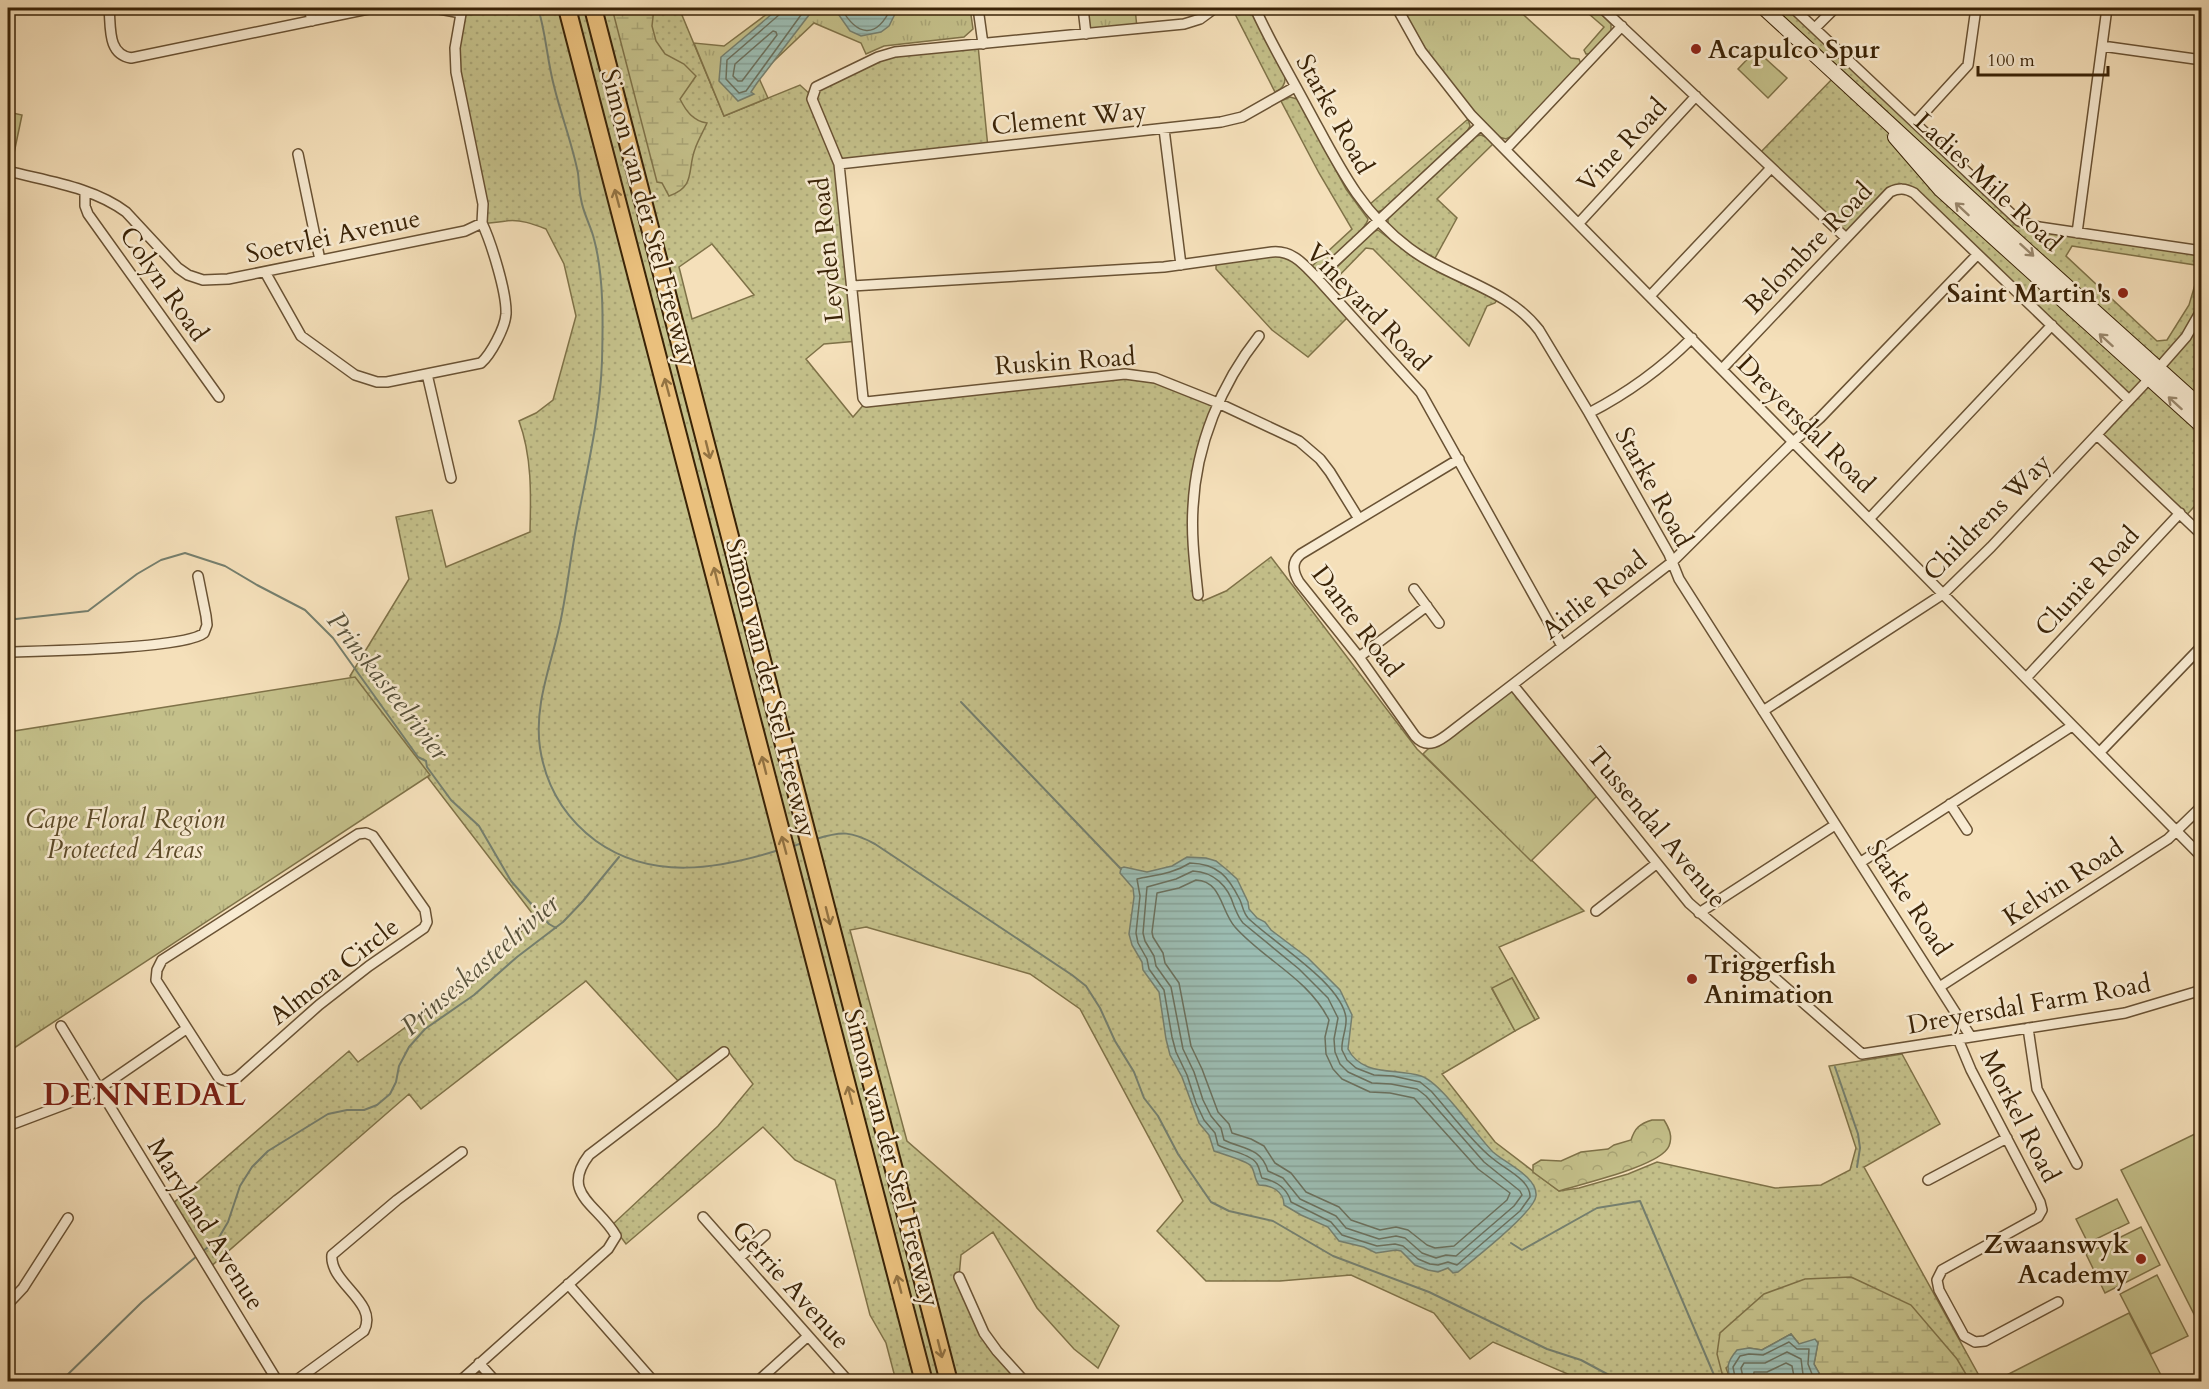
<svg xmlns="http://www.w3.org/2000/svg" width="2209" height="1389" font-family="Cardo,serif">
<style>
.grass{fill:url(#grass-dots);stroke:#7f7248;stroke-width:1.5;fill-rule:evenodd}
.forest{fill:url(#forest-crowns);stroke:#7f7248;stroke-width:1.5}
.wetland{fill:url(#wetland-marsh);stroke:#7f7248;stroke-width:1.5}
.park{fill:url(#park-tufts);stroke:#7f7248;stroke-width:1.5}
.garden{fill:#c4c08a;stroke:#7f7248;stroke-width:1.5}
.water{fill:url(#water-rules);stroke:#757f6e;stroke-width:1.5}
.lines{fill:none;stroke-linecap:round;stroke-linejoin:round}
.shore{stroke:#6b705d;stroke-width:1.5}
.stream{stroke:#757f6e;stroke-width:2}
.street-casing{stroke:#695234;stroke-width:12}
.secondary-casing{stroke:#3a2307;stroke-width:16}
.highway-casing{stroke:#3a2307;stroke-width:20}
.street{stroke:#f8ebd2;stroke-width:9}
.secondary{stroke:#f8ebd2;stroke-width:14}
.highway{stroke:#eac07d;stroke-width:16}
.oneway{stroke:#927242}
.oneway2{stroke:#99876c}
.poi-dot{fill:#8f2418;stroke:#f8ebd2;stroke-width:2}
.labels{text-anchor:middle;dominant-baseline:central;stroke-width:5;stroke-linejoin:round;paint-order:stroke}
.poi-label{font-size:26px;font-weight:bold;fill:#3a2307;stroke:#f8ebd2;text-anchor:start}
.street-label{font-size:26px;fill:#3a2307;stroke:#f8ebd2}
.park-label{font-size:26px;font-style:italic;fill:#5c4a28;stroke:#f8ebd2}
.water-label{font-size:27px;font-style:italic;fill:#57513b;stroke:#f8ebd2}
.district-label{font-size:32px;font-weight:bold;letter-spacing:1.5px;fill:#7a1f14;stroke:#f8ebd2}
</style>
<defs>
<pattern id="grass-dots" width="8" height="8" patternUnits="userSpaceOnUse" patternTransform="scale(1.5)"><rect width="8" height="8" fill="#c4c08a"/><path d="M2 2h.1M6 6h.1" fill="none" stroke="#a9a576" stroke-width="1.8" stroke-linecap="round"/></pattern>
<pattern id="forest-crowns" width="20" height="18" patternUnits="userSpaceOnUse" patternTransform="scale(1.5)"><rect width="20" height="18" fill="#c4c08a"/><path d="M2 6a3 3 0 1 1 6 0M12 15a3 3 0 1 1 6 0" fill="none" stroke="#a9a576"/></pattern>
<pattern id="wetland-marsh" width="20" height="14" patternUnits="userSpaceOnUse" patternTransform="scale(1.5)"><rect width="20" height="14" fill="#c4c08a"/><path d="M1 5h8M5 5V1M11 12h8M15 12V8" fill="none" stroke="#a9a576"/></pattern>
<pattern id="park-tufts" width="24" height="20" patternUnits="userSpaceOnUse" patternTransform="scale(1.5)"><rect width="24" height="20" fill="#c4c08a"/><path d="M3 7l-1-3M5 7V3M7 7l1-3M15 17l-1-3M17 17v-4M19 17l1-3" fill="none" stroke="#a9a576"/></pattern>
<pattern id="water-rules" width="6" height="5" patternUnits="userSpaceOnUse" patternTransform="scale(1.5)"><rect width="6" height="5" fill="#9cbdb3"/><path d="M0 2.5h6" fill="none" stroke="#87a298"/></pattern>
</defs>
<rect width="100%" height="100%" fill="#f5e0ba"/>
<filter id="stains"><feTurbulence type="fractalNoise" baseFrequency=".00333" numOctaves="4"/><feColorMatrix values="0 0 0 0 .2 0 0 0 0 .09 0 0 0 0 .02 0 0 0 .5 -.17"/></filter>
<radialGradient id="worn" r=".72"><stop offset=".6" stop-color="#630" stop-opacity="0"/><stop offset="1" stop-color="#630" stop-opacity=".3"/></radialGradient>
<path class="grass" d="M462,8H679L724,116L800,85L812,96L814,90L885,57L978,45L988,148L839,164L858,341L824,344L806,359L853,417L866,402L1129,375L1155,379L1217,405L1194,496L1198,595L1203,601L1226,591L1271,557L1417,749L1584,911L1499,947L1539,1018L1535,1020L1512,978L1492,989L1515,1031L1442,1074L1495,1142L1559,1191L1579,1188L1628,1174L1657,1162L1775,1188L1821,1185L1850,1170L1856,1148L1829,1066L1902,1054L1940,1124L1864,1167L1982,1381H1584L1493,1342L1470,1359L1434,1313L1351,1275L1280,1281H1206L1157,1231L1183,1201L1080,1009L1030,974L866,927L850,930L907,1141L1119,1326L1098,1368L1074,1349L1037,1308L993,1232L961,1255L959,1277L973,1310L1019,1382L896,1381L886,1343L870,1315L835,1180L795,1160L763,1127L626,1244L612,1225L718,1126L753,1084L725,1047L679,1082L586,981L421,1109L409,1094L209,1268L170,1206L349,1051L358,1062L485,969L535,917L350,676L409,579L396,517L432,510L446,567L530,532C531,495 532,456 519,421L536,413L553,400L576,316L564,264L546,229C533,224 520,219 506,221C497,222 491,224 482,223L456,72ZM712,244L754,295L692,319L679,267Z
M1232,8H1251L1285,75C1286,84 1283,89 1275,92Z
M1764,8H1793L2019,221L2201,251V408L2011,236L1905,151L2201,426V499L2184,518L2097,435L2129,400L1914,193L1896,189L1846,238L1758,155L1837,74ZM2072,246L2195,265L2199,271L2189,305L2167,340L2157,341L2066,256Z
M1290,97L1297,99L1300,103L1346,189L1368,219C1366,230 1328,264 1318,269L1311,267L1352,229L1319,173L1281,101Z
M1468,119L1470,126L1466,133L1383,210L1377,212L1369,205Z
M1481,135L1488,138L1493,144L1437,199L1457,218L1434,260L1411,245L1388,225V218L1476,136Z
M1378,230L1413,257L1440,273L1497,300L1495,303L1487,306L1469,346L1373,249L1366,248L1330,285L1328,281L1331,273L1372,232Z
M1287,253L1350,315L1308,357L1272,330L1216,269V260Z"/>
<path class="forest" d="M1652,1120H1664C1669,1128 1673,1136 1669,1146C1661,1166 1581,1184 1559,1191L1533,1172V1165L1541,1160L1561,1161L1581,1152L1608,1149L1614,1145L1631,1140C1635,1128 1639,1124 1652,1120Z"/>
<path class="wetland" d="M612,8H654L652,26L656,41L665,54L684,64L696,76L680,99C686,111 693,121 707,123C703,132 698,140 695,149C687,170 696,187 669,196L662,183L657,182Z
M1851,1277L1911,1305L1957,1359L1970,1381L1862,1382L1855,1379L1849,1381H1816L1819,1373L1814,1364L1818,1342L1799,1344L1791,1334L1762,1350L1749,1348L1726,1368L1731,1381H1724L1717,1354L1720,1333L1764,1294L1805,1279Z"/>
<path class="park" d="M775,8H970L973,29L964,37L884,46L866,54L861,43L814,23L758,76L768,98L724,116L694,43L724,46Z
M1084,8H1135L1137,28L1086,34Z
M1402,8H1516L1571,58L1579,59L1581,64L1512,136L1506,139L1499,137C1458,95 1427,62 1402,8Z
M355,677L430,775L8,1052V732Z
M1513,687L1599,794L1531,861L1423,754L1434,743Z"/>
<path class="garden" d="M1582,8H1595L1611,24V32L1590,54H1586L1584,50L1604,27Z
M1756,50L1787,78L1768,98L1738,69Z
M8,112L22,115L13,158L8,157Z
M1512,978L1535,1020L1515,1031L1492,988Z
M2201,1131L2202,1323L2199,1324L2121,1170Z
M2117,1199L2129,1223L2088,1243L2076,1219Z
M2141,1227L2160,1265L2105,1293L2086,1254Z
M2157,1275L2188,1336L2151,1354L2120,1294Z
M2129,1313L2164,1381H1995L2113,1321Z"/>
<path class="water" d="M779,8H811L812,11L757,83L751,92L754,94L738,101L719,81L721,57Z
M834,8H898L889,26L881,32L861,36L850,31Z
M1187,857L1206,858L1216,861L1226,869L1237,879L1248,902L1249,909L1257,918L1265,922L1271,930L1308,958L1340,990L1352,1015L1348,1049C1362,1077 1396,1068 1421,1076C1441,1082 1476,1135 1493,1152C1505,1163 1538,1177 1536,1196C1534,1213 1473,1260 1458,1272L1453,1273L1448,1268L1438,1272L1428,1270L1415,1265L1401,1251L1396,1250L1376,1253L1364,1247L1339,1241L1328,1227L1301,1215L1284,1205C1284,1191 1271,1185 1259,1185C1254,1179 1255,1171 1251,1166C1247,1161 1222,1154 1214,1151L1209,1135L1199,1123L1182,1077L1170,1055L1166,1039L1159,992L1143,970L1142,962L1132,945L1129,934L1134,897L1133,888L1120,873L1121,868L1124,867L1147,872L1172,866Z
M1791,1334L1799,1344L1815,1339L1818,1343L1814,1364L1819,1373L1816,1381H1731C1726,1367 1727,1362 1737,1350L1749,1348L1762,1350Z"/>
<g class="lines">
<path class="shore" d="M783,8L780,14L727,60L726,79L739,93L746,91L806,8
M841,8C857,36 876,40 891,8
M773,31L776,32L777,35L742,81H738L733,76L735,64Z
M1190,863C1218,864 1228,876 1240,900C1243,907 1243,912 1248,918C1272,942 1342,983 1346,1018C1347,1029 1341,1039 1342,1050L1347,1060L1356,1068L1374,1075L1393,1076L1420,1082L1431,1091C1449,1111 1472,1142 1492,1158C1503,1168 1531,1180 1530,1197L1520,1211L1457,1265L1448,1262L1438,1265L1430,1264L1418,1259L1403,1246L1395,1244L1377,1246L1342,1235L1331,1222L1291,1202C1287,1188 1276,1181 1262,1178C1260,1174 1260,1169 1257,1164C1251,1154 1229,1151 1218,1145L1215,1133L1204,1120L1196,1103L1187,1075L1176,1052L1172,1037L1164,990L1149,969L1147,959L1138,943L1136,933L1140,896L1137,879C1155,875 1173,874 1190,863Z
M1193,871C1214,872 1228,886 1234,906C1237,913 1238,917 1243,923L1299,969L1328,998L1338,1018L1334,1039L1335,1052L1340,1064L1348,1072L1372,1083L1391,1084L1417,1089L1426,1096L1484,1162L1520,1191L1522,1195L1514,1206L1456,1256L1446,1255L1436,1258L1422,1253L1405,1238L1396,1236L1379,1239L1346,1228L1336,1216L1300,1199L1283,1178L1268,1171C1261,1147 1242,1149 1224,1140L1221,1128L1211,1116L1203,1100L1194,1072L1183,1049L1171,987L1156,966L1154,956L1145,941L1143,933L1147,887L1176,879Z
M1196,880C1222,881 1221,912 1235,927C1264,960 1308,978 1329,1020L1325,1037L1326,1054L1333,1069L1342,1079L1370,1092L1390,1093L1414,1098L1478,1169L1510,1193L1507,1200L1454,1246L1435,1248L1427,1245L1408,1230L1396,1227L1380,1230L1351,1220L1339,1207L1306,1192L1291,1173L1275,1163L1264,1146L1251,1139L1232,1133L1229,1124L1218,1112L1202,1069L1191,1046L1179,983L1165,963L1163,953L1153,937L1152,932L1157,893L1179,888Z
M1736,1382L1733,1367L1740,1356L1749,1354L1763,1355L1789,1342L1797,1349H1809L1808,1364L1812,1374L1811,1382
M1744,1382L1741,1368L1744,1363H1765L1787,1352L1801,1359L1804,1382
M1753,1382L1754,1372H1767L1786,1363L1792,1366L1795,1382"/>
<path class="stream" d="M538,8C546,33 547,60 554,86C561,115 572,143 578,173C579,181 579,190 581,199C583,213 591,226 594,239C604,276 603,323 602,361C600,416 587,470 577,523C570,558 567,594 559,628C550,668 534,706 540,748C546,787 565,818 596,841C652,881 718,869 779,850
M8,616L16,619L88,611L137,574L161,560L185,553L225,566L257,585L305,610L333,638L418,757L426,761L427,767L451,800L479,826L511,881L549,924L556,928
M961,702L1121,869
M816,839C842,831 851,831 875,844L1072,975L1086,986L1100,1008L1115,1041L1134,1072L1144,1098L1158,1116L1178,1154L1211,1202L1229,1211L1273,1221L1333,1256L1429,1292L1547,1349L1581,1360L1622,1382
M791,847L802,843
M1835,1067L1858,1134L1860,1148L1857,1167
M1511,1243L1522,1250L1597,1208L1640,1201L1717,1382
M202,1252L218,1239L228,1222L240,1186L252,1167L268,1151L328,1114L347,1110H364L377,1105L390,1094L396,1082L399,1066L409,1047L425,1029L474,995L517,957L563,922L583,901L619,857
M60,1382L142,1302L197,1256"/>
<defs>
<path id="street" d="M109,8C111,27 107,54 131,58L373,8
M309,8L312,21
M434,8L461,13
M462,8L455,48L456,72L483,204L482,223
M978,8L983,44
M1083,8L1086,34
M1215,8L1200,19L1184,24L895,52L878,57L816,87L812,99L839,164L863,398L866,402L1125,374L1155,378L1218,403L1299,441L1320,459L1330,472L1359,519
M1255,8C1270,42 1290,75 1308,109C1337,162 1359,211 1409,248C1450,279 1507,288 1539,330L1589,413L1669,554L1679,579L1971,1037
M1397,8L1421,51L1471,115L2202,857
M1602,8L1846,238
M1793,8L2019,221L2039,227L2202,251
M1815,28L1835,8
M2102,46L2202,60
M1915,123L1968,65L1976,8
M1164,129L1181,265
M1506,149L1622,26
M298,154L320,260
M839,164L1221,122L1242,117L1295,87
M8,171C46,181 93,187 126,212L178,268L188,275L203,280L228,279L465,231L482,223
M85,192V206L88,214L219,397
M1579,223L1696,96
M2077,233L2107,8
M265,272L301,336L355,375L377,382H387L481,363C491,354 505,328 506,314C507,293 491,242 482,223
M1317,278L1481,125
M852,286L1164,267L1272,252C1293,250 1304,265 1317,278L1421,393L1562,646
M1650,296L1771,168
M1722,369L1890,192C1899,188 1905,188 1914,193L2129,400
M427,374L451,478
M1589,413C1628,393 1661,369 1692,338
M2097,435L2202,535
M1459,459L1301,554C1291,562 1293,572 1299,582L1359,657L1415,736C1429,752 1443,738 1456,728L1672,562L1793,442L1820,418L1977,255
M1870,518L2052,325
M1414,589L1439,623
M1198,595C1195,566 1191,536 1193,507C1196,445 1221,384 1259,336
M8,652C41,651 185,649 204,633L207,625L206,616L198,576
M1359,657L1427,606
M2026,678L2180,513
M1513,685L1689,903L1862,1054L2125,1013L2202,990
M1763,711L1943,594L1991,547L2149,379L2186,337L2202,309
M2100,752L2202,646
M1950,804L1967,830
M366,833L373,836L425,910L427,922L424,928L369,966L319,1005L238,1077C231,1082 225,1082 219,1078L156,980L157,970L162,960L358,834Z
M1861,862L2072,726
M1596,911L1656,864
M1699,913L1835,825
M1941,986L2168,839L2202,806
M61,1026L278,1382
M2028,1028L2037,1089L2077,1164
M1958,1039L1971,1070L2040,1202L2042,1210L2038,1217L1942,1270L1937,1280L1939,1290L1964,1336L1975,1342L1985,1341L2058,1302
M8,1126L90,1095L186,1029
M1928,1180L2007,1138
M703,1217L849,1382
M739,1258L765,1235
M959,1277L984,1333L997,1351L1025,1382
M568,1284L654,1382
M8,1304L23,1288L68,1218
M479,1363L496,1382
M294,1382L364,1331C379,1302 329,1283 332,1255L397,1200L462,1152
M459,1382L608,1249L616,1236C599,1205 559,1194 589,1155L724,1052
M757,1382L808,1336"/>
<path id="secondary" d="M1764,8L2011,236L2202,408
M1895,137L1940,189L2202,426"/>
<path id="highway" d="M567,8L924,1382
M593,8L949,1382"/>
</defs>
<use href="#street" class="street-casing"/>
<use href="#secondary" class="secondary-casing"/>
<use href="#highway" class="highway-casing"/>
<use href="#street" class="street"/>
<use href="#secondary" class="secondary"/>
<use href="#highway" class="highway"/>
</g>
<defs><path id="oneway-shaft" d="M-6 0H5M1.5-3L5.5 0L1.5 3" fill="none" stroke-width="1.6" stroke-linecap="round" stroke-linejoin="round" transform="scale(1.5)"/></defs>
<g class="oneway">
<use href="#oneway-shaft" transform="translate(617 198) rotate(-105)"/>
<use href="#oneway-shaft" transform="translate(667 387) rotate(-105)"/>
<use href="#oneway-shaft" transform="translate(708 450) rotate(76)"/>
<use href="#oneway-shaft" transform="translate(716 576) rotate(-104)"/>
<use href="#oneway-shaft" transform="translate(764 765) rotate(-104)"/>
<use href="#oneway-shaft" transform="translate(784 845) rotate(-105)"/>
<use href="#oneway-shaft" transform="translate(828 916) rotate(76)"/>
<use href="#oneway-shaft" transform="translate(850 1095) rotate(-105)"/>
<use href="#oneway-shaft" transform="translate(899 1284) rotate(-105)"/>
<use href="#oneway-shaft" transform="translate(940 1349) rotate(76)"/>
</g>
<g class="oneway2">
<use href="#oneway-shaft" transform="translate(1962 209) rotate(-137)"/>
<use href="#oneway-shaft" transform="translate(2027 250) rotate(42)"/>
<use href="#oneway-shaft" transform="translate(2106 340) rotate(-138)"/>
<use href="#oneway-shaft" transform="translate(2175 403) rotate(-138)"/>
</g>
<g class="poi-dot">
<circle cx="1696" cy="49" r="6"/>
<circle cx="2123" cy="293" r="6"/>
<circle cx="1692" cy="979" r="6"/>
<circle cx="2141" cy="1259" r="6"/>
</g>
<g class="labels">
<g class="poi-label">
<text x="1708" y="49">Acapulco Spur</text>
<text x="2111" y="293" text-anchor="end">Saint Martin's</text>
<text x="1704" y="964">Triggerfish<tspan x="1704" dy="30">Animation</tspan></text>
<text x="2129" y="1244" text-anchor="end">Zwaanswyk<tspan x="2129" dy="30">Academy</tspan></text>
</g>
<g class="street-label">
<text transform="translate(1335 114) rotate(61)">Starke Road</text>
<text transform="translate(1069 118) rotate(-6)">Clement Way</text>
<text transform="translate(1622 145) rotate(-47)">Vine Road</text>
<text transform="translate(1988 182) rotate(43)">Ladies Mile Road</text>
<text transform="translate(649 218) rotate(75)">Simon van der Stel Freeway</text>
<text transform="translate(333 236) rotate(-12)">Soetvlei Avenue</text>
<text transform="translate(1808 248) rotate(-46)">Belombre Road</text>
<text transform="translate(827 250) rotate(-96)">Leyden Road</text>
<text transform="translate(164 284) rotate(55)">Colyn Road</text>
<text transform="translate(1368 307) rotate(46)">Vineyard Road</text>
<text transform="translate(1065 361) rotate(-4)">Ruskin Road</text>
<text transform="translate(1806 424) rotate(45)">Dreyersdal Road</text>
<text transform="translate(1654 487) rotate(61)">Starke Road</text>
<text transform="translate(1987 517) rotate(-45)">Childrens Way</text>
<text transform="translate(2087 581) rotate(-47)">Clunie Road</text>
<text transform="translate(1594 595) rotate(-38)">Airlie Road</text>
<text transform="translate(1357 621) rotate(53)">Dante Road</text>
<text transform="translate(771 688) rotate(76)">Simon van der Stel Freeway</text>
<text transform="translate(1657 827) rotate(50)">Tussendal Avenue</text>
<text transform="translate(2063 882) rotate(-33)">Kelvin Road</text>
<text transform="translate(1909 898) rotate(57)">Starke Road</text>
<text transform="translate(334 971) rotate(-38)">Almora Circle</text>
<text transform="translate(2029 1004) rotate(-10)">Dreyersdal Farm Road</text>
<text transform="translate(2020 1116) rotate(63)">Morkel Road</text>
<text transform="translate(892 1158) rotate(75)">Simon van der Stel Freeway</text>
<text transform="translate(206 1224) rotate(58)">Maryland Avenue</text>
<text transform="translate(791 1285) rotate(48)">Gerrie Avenue</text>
</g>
<g class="park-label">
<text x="125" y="819">Cape Floral Region<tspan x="125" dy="30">Protected Areas</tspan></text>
</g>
<g class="water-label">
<text transform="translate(388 686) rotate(52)">Prinskasteelrivier</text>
<text transform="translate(480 965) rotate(-41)">Prinseskasteelrivier</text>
</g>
<g class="district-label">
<text x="145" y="1095">DENNEDAL</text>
</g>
</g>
<rect width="2209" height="1389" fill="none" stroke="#f5e0ba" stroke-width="30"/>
<rect x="9" y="9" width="2191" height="1371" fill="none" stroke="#3a2307" stroke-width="3"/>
<rect x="15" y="15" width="2179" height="1359" fill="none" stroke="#3a2307" stroke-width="1.5"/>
<path d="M1978 66v9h130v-9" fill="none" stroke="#3a2307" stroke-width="3"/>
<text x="1987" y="66" font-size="18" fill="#3a2307" stroke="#f8ebd2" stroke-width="4.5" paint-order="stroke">100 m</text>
<rect width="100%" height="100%" filter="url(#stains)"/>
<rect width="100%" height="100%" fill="url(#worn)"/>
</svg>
